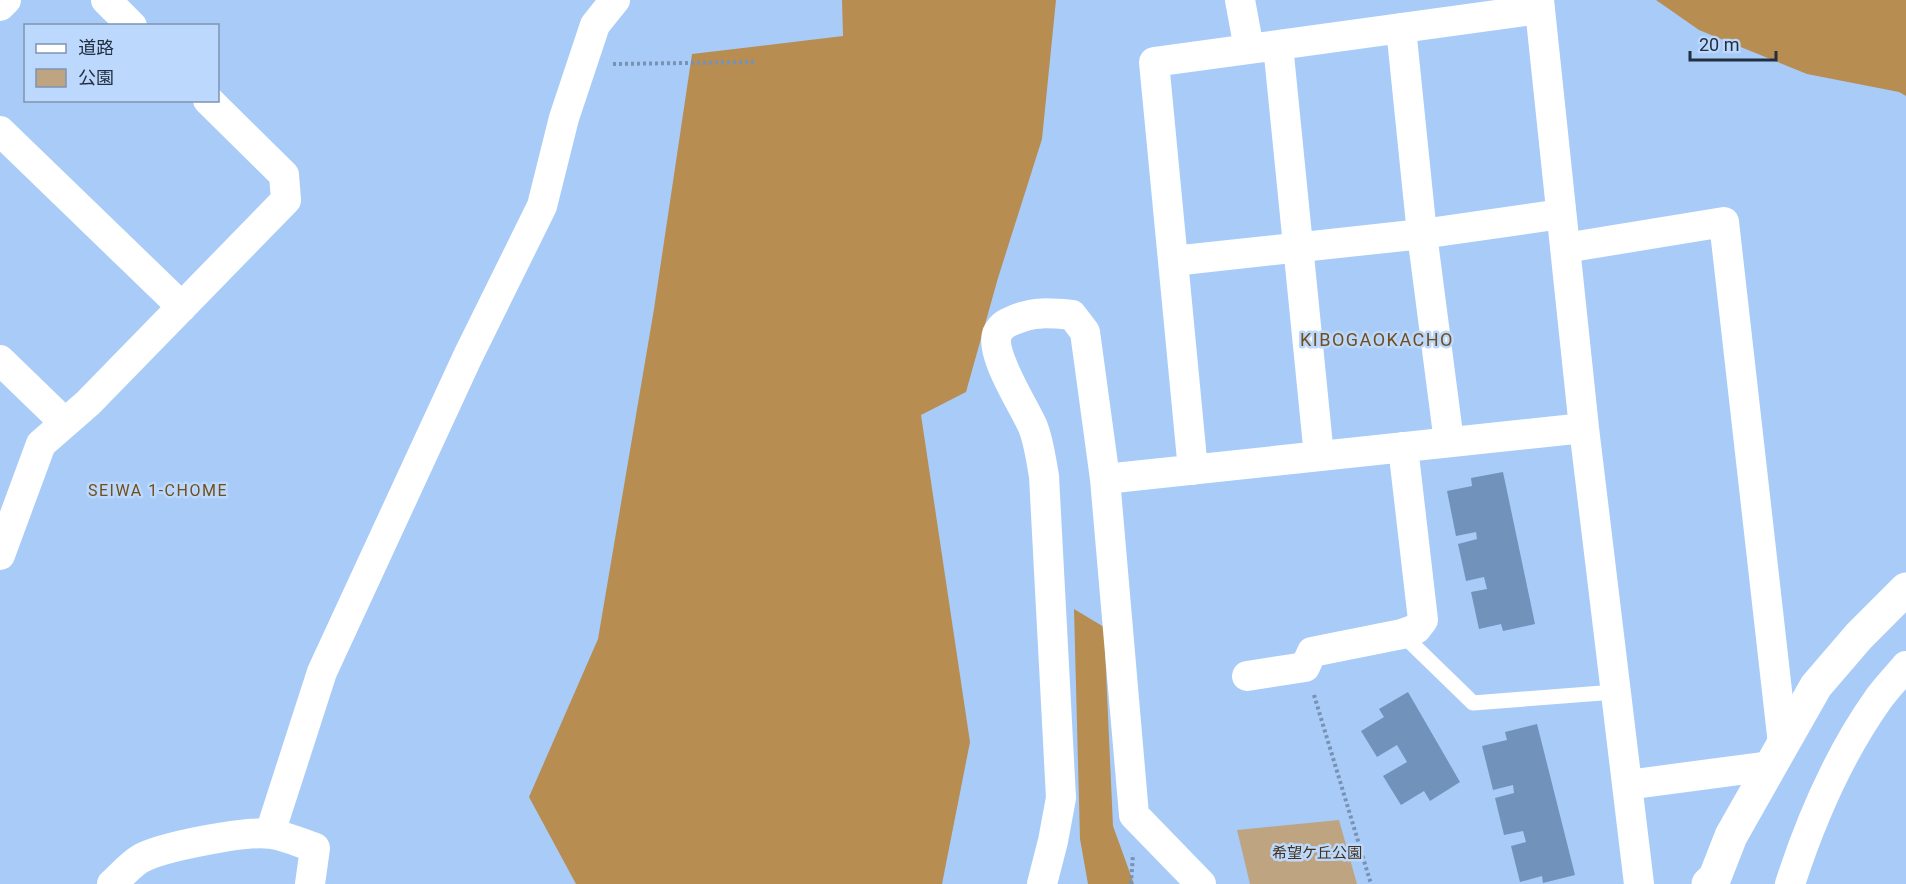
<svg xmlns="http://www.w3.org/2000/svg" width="1906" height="884" font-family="Roboto,'Noto Sans JP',sans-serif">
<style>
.green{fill:#bfa481}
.forest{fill:#b78d52}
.building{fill:#7092bb}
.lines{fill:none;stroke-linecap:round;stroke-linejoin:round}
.path{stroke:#7792b4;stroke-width:4;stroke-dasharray:3 3;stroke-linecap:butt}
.lane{stroke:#fff;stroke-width:15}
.street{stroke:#fff;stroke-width:30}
.secondary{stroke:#fff;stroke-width:33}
.labels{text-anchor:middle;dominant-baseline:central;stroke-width:5;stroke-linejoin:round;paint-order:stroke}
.park-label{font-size:15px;fill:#443117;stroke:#bcd8fc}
.neighbourhood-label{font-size:16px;letter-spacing:1.5px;fill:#714f1d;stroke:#bcd8fc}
.quarter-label{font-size:18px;letter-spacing:1.5px;fill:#714f1d;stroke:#bcd8fc}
</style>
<rect width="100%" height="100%" fill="#a8ccf7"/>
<path class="green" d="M1339,820L1357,884H1250L1237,830Z"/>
<path class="forest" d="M842,0H1056L1042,139L998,278L966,392L921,415L970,742L942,884H576L529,797L598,639L654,309L692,54L843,36Z
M1656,0H1906V96L1899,92L1807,74L1699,30Z
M1074,609L1104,627L1113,826L1134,884H1088L1080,839Z"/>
<path class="building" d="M1503,472L1535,624L1503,631L1501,624L1479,629L1471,592L1487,589L1484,577L1466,581L1458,544L1477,539L1476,532L1456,536L1447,491L1472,486L1471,478Z
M1408,692L1460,782L1430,801L1424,791L1401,805L1383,776L1407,762L1397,745L1377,757L1361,731L1384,717L1379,709Z
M1537,724L1575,875L1543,883L1542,876L1520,882L1511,846L1526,842L1523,831L1504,835L1495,798L1514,793L1513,785L1493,790L1482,746L1507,740L1505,732Z"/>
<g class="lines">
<path class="path" d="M613,64L757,62
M1314,695L1371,884
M1131,884L1133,854"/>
<path class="lane" d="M1402,634L1473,703L1615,692"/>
<path class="street" d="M106,0L132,26
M1240,0L1249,49
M1539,0L1584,428L1639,884
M0,6L6,0
M1401,28L1422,234L1449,442
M1278,45L1319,456
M0,131L182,307
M1565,248L1724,222L1783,744
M1173,261L1422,234L1561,214
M0,360L65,423
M1193,470L1154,62L1540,9
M1105,479L1134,815L1201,884
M0,555L41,444L88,403L286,200L284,175L208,100
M1247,676L1305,667L1312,652L1402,634L1416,629L1423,620L1403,447
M1627,785L1770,766
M270,833L322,672L468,356L542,206L564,118L595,25L615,0
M112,884C121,876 130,865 140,859C160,847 248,830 271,834C286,836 301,843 315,848L310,884
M1042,884L1053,841L1061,798L1044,476C1041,460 1039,442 1033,427C1024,406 990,355 997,334C1001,326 1006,323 1014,320C1034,311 1051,313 1072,315L1085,332L1105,479L1584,428
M1790,884C1811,819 1839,754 1879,698C1887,687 1897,677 1906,666"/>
<path class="secondary" d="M1708,884L1715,877L1731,836L1816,686L1859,636L1906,589"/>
</g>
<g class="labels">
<g class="park-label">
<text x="1317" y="853">希望ケ丘公園</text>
</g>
<g class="neighbourhood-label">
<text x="158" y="490">SEIWA 1-CHOME</text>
</g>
<g class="quarter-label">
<text x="1377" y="339">KIBOGAOKACHO</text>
</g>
</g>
<rect x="24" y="24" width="195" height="78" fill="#bcd8fc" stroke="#7e94b1" stroke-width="1.5"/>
<rect x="36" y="44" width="30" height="9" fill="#ffffff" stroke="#7e94b1" stroke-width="1.5"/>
<text x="78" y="54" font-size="18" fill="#222f40">道路</text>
<rect x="36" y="69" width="30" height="18" fill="#bfa481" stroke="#7e94b1" stroke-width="1.5"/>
<text x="78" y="84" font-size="18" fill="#222f40">公園</text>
<path d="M1690 51v9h86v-9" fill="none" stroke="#222f40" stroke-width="3"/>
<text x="1699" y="51" font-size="18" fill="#222f40" stroke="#bcd8fc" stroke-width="4.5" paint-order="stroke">20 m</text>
</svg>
